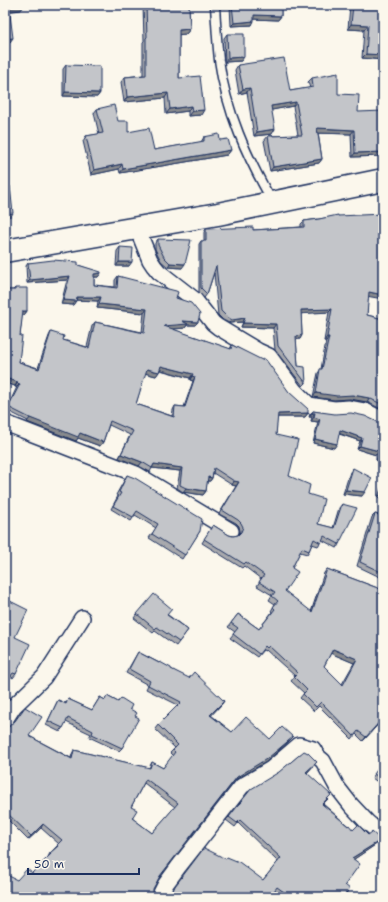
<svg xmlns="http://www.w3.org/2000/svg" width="388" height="902" font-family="'Shantell Sans',sans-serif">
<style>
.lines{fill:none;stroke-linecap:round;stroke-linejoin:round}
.service-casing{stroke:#1b2f5e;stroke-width:11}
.minor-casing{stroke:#1b2f5e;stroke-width:18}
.primary-casing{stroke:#1b2f5e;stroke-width:25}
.service{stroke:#fbf7ec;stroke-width:8}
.minor{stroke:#fbf7ec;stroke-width:15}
.primary{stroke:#fbf7ec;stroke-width:22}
.wall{fill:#a8a9ad;stroke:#1b2f5e;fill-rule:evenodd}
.shaded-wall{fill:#888a8d;stroke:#1b2f5e}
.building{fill:#c3c5c9;stroke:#1b2f5e;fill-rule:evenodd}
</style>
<rect width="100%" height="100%" fill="#fbf7ec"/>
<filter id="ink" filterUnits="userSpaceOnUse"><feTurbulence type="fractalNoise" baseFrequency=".025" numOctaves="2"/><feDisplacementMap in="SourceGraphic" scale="8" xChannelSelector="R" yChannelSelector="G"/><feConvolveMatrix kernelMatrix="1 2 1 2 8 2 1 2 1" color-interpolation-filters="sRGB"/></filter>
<g filter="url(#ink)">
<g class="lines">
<defs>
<path id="service" d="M215,5C216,23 217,42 219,60C226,111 247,157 272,201"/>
<path id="minor" d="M137,228L150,260L154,266L159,272L195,300L213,323L218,327L258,351L269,356L294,390L309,405L334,409L349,408L365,411L383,420
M5,423L136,474L231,531
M5,720L14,706L44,677L82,618
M159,897L165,885L179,866L242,786L271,769L299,745L313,749L317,756L323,761L337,787L351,805L367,822L383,836"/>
<path id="primary" d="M5,251L218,214L383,180"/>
</defs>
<use href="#service" class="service-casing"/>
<use href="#minor" class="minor-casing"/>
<use href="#primary" class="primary-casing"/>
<use href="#service" class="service"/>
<use href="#minor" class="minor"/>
<use href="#primary" class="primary"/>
</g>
<path class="wall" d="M143,5H189L190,29L186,34H179V78L201,115L188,116V111L166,114L165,98L124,102L121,82L125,77L143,75V42L144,41Z
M230,5H281V16L278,20L254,19L252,25L231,26Z
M350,5H383V60L362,58L364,30L348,29Z
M227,34L241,61L225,62L224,38Z
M66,65L100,93L97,97L63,96V69Z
M238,65L290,91L310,88L308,82L312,78L338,94L358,112L383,156L352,157L351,134L318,133L322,159L319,163L270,171L264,141L268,136L298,135L293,106L271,110L272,134L254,136L247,92L239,94L235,70Z
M97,109L118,121L128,132L154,150L201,142L204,137L220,140L231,150L227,155L120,173L119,169L91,175L83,141L86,136L99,134L94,113Z
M338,216L368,296L367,315L383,319V410L367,402L350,399L334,400L313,397L318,373L321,369L326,341H324L329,312L301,313L302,335L300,339H296L298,366L306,383L303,386L275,350L273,328L241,327L243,322L229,323L223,320L218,315L214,273L207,294L204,298L199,292V244L201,241H204V232L206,229L253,230L301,227V224L304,221L319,219Z
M158,239L182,268L168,267L161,261L155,249V243Z
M120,247L129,266H116L117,251Z
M28,263L78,265L101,273L98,277H94V285L115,287V280L118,276L176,298L198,322L195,325H187L185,328L172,329L230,349L232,345L289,392L308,413L305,417H277L276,435L289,476L308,494L318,524L333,528L339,508L342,504L339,544L337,548L322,540L318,546L312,544L309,551L307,554L300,552L292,568L285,591L311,612L324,573L327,569L383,590V719L363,741L356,734L352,739L319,706L314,711L300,698L304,693L291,681L295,676L266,650L265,651L263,650L257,657L230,638L235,632L228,627L238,614L259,629L272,612L271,611L275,604L269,600L272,595L257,586L261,579L244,566L242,568L202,543L213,525L229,535L233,536L238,535L239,534L240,531L239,526L236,523L219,514L236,486L232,485L213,473L212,478L210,481H207L206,491L203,495L183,492L177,488L180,471L152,468L150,472L139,466L119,458L130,435L109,425L103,442L100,446L78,438L76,441L27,422L28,421L6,410L17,387H15V386L5,383V290H13L15,288L27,311L24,315H22L20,336L19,362L38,368L49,336L51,332L63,340L87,347L92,326L95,322L142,332L144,313L97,308L98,301L76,300L73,305L61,304L67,280L27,283L26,266ZM160,370L190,378V380L193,381L184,407L175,406L173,410L172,416L136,404L145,373L156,376ZM331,653L354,663L342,684L324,666Z
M313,411L383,424V463L376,460V455L357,449L360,441L339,434L334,448L313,443L318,422L311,421L312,417H309L310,414Z
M353,468L362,496L343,494L350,472Z
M127,475L200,531L182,559L149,538L156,528L135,515L131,521L111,509L118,496L116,495L125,479Z
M383,483V498L378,497Z
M375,514L383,516V576L382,578L357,566L372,517Z
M10,601L15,637L16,674L13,678L10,676L7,605Z
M137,614L168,615L188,630L176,646L155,631L153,633L134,618Z
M138,652L171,669L224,701L221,705L211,715L232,732L270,739L293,737L290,740L266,762L235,780L160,877L153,889V894L17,880L32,873L48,857L50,853L59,844L41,828L28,840L5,817V725L9,727L29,736L71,758L72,754L74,750L149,768L152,762L163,768L173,756L170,753L175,748L155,729L158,725L178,705L146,689L148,685L126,673ZM144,783L175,807L152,833L132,818L131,807Z
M107,696L118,702L121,698L135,716L122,748L119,751L89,737L91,734L66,722L60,732L46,725L56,704L58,700L65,703L68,699L92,710L100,697L105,700Z
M317,762L314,765L307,773L328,799L323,804L353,830L368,835L378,843L354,859L345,885L347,893L343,897H283L274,890L270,897H169L175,886L263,880L278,862L238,823L235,827L226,820L229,817Z
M383,762V786L372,778Z"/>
<path class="shaded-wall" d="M24,6L21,10L6,12L9,7Z
M254,15L281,16L278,20L251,19Z
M254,21L252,25L231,26L234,23Z
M351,24L368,25L364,30L348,29Z
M190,29L186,34L176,35L179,30Z
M13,38L10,42L5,43V39Z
M366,54L383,55V60L362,58Z
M244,57L241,61L225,62L228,58Z
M250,88L247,92L239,94L243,89Z
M65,92L100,93L97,97L63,96Z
M168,93L165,98L124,102L127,97Z
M296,102L293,106L267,111L271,106Z
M191,106L188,111L166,114L170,109Z
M204,110L201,115L188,116L192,111Z
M317,128L354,130L351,134L314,133Z
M275,129L272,134L254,136L257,132Z
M231,150L227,155L120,173L123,169Z
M383,152V156L352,157L355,153Z
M322,159L319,163L270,171L273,167Z
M122,164L119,169L91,175L94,170Z
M13,213L11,216L5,217V214Z
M119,262H132L129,266H116Z
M170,263L185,264L182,268L168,267Z
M101,273L98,277H92L94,274Z
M70,276L67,280L27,283L30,280Z
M369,292L383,295V299L366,296Z
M77,297H101L98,301L74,300Z
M63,300L76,301L73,305L61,304Z
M99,304L147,309L144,313L97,308Z
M332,309L329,312L298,314L301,310Z
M23,311H27L24,315H20Z
M245,318L243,322L229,323L232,320Z
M182,321L198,322L195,325H187L185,328L162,330L164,326Z
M243,323L276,324L273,328L241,327Z
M302,335L300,339L293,340L296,336Z
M327,337H329L326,341H324Z
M161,366L193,374L190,378L158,369Z
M147,369L159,372L156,376L144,373Z
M192,376L195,377L193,381L190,380Z
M5,378L18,382L15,386L5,383Z
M17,383L20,384L17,387H15Z
M316,393L353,395L369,398L367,402L350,399L334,400L313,397Z
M308,413L305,417H275L278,414Z
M312,413H315L312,417H309Z
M314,417L320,419L318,422L311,421Z
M30,418L80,433L103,442L100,446L78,438L76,441L27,422Z
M340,430L362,438L360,441L338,433Z
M315,439L337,444L334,448L313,443Z
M360,446L379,451L376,455L357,449Z
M121,454L142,462L139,466L119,458Z
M378,456L383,458V463L376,460Z
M154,464L182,468L180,471L152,468Z
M208,477L212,478L210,481H205Z
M234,481L239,482L236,486L232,485Z
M186,488L206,491L203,495L183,492Z
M346,490L365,492L362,496L343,494Z
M381,494H383V498L378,497Z
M333,649L357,659L354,663L330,653Z
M224,701L221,705L208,719L210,715Z
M383,718V719L363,741L366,737Z
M293,737L290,740L266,762L235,780L237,777Z
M317,762L314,765L304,776L306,772Z
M43,824L41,828L28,840L31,836Z
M381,840L378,843L350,862L352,858Z"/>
<path class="building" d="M5,5H24V6L9,7L13,38L5,39Z
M146,5H189L190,29L179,30V78L200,76L204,110L192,111L191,106L170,109L168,93L127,97L125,77L146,75V38L147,37Z
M232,5H281V16L254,15V21L234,23Z
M353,5H383V55L366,54L368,25L351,24Z
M227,34H244V57L228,58Z
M284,58L290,91L313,87L312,78L338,73V94L359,95L358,112L383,111V152L355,153L354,130L317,128L322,159L273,167L268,136L302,135L296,102L271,106L275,129L257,132L250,88L243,89L238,65Z
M66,65L100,66V93L65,92Z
M114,105L118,121H128V132L149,128L154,150L204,141V137L219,134L220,140L228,139L231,150L123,169L122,164L94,170L86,136L103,133L97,109Z
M10,186L13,213L5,214V187Z
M383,214V295L369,292L367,315L383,319V405L369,398L353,395L337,396L316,393L320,369H322L329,337H327L332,309L301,310L302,335L296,336L298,366L305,367L306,383L278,346L276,324L243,323L245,318L232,320L226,316L221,311L216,266L207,294L201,288V241H206V229L253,227V230L304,227V221L319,219L338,215V216Z
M158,239L191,240L185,264L170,263L164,257L158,245Z
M120,247L133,248L132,262H119Z
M53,260L78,262V265L101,272V273L94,274V285L117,288L118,276L176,291L178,292L176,298L191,303L200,314L198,322L182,321L188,324L164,326L231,349L232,345L262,360L263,358L266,360L289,392L308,409V413L278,414L276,435L298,440L289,476L310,485L308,494L324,499L318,524L334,528L342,504L357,508L339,544L324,536L321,543L314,539L309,551L302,548L292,568L298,572L285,591L312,612L327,569L383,590V718L366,737L358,731L354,736L321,702L316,707L303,694L307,690L294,677L298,673L269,646L267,648L265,646L259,654L233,634L238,628L231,623L238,614L259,629L275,609L273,607L278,601L272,596L275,592L259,582L264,575L246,562L244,564L204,539L213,525L229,535L233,536L238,535L241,532L243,527L241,523L238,520L222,510L239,482L234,481L214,468L212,478L208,477L206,491L186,488L180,485L182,468L154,464L152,468L142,462L121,454L133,431L110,421L103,442L80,433L78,437L30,418L8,407L20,384L17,383L18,382L5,378V290H15V288H27V311H23L20,336H22L19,362L39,369L51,332L64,336L63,340L89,348L95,322L144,333L147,309L99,304L101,297H77L76,301L63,300L70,276L30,280L28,263ZM161,366L193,374L192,376L195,377L185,407L175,406L174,417L136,404L147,369L159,372ZM333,649L357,659L343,685L324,666Z
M313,411L335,414L351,413L365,416L382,424H383V458L378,456L379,451L360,446L362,438L340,430L337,444L315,439L320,419L314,417L315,413H312Z
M353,468L372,478L365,492L346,490Z
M127,475L135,478L202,519L200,531L185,555L152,534L158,524L137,511L133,517L113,506L121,493L119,492Z
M383,487V494H381Z
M375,514L383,516V573L360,562Z
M154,594L172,609L167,615L188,630L179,642L157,627L155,629L137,614Z
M10,601L28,610L15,637L30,644L16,674L13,673L5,684V604L8,605Z
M138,652L159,663L160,662L171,668V669L189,678L194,672L224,701L210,715L232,732L246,717L270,739L282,727L293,737L268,758L237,777L160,876L153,889V894L154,897H5V874L17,880L27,869L32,873L51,854L50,853L58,846L57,845L62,840L43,824L31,836L6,812L5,814V725L9,727L10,725L15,721L25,707L42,717L29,736L72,759L74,750L150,768L152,762L163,768L175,752L173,750L178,745L158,725L181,702L148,685L150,681L129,669ZM146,779L178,803L152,833L132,818L137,810L131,807Z
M107,696L118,702L121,698L132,705L130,709L137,713L135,716L139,718L122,748L92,734L93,731L68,718L63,728L48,721L58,700L66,704L68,699L92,710L100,697L105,700Z
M304,751L308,753L317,762L306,772L331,795L322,804L348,826L349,825L353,830L358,825L368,835L372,832L381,840L352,858L360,864L345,885L350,889L342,897H291L277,887L270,897H170L175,886L204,848L226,859L227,857L239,862L263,880L281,858L240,820L237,823L229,817L251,789L279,772Z
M383,762V780L374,774Z"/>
</g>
<rect width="388" height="902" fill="none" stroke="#fbf7ec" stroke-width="20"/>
<rect x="10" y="10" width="368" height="882" fill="none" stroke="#1b2f5e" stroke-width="1.5" filter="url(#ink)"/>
<path d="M28 868v6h111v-6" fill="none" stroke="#1b2f5e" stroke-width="2"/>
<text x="34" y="868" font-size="12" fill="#1b2f5e" stroke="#fbf7ec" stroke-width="3" paint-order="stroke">50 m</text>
</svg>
